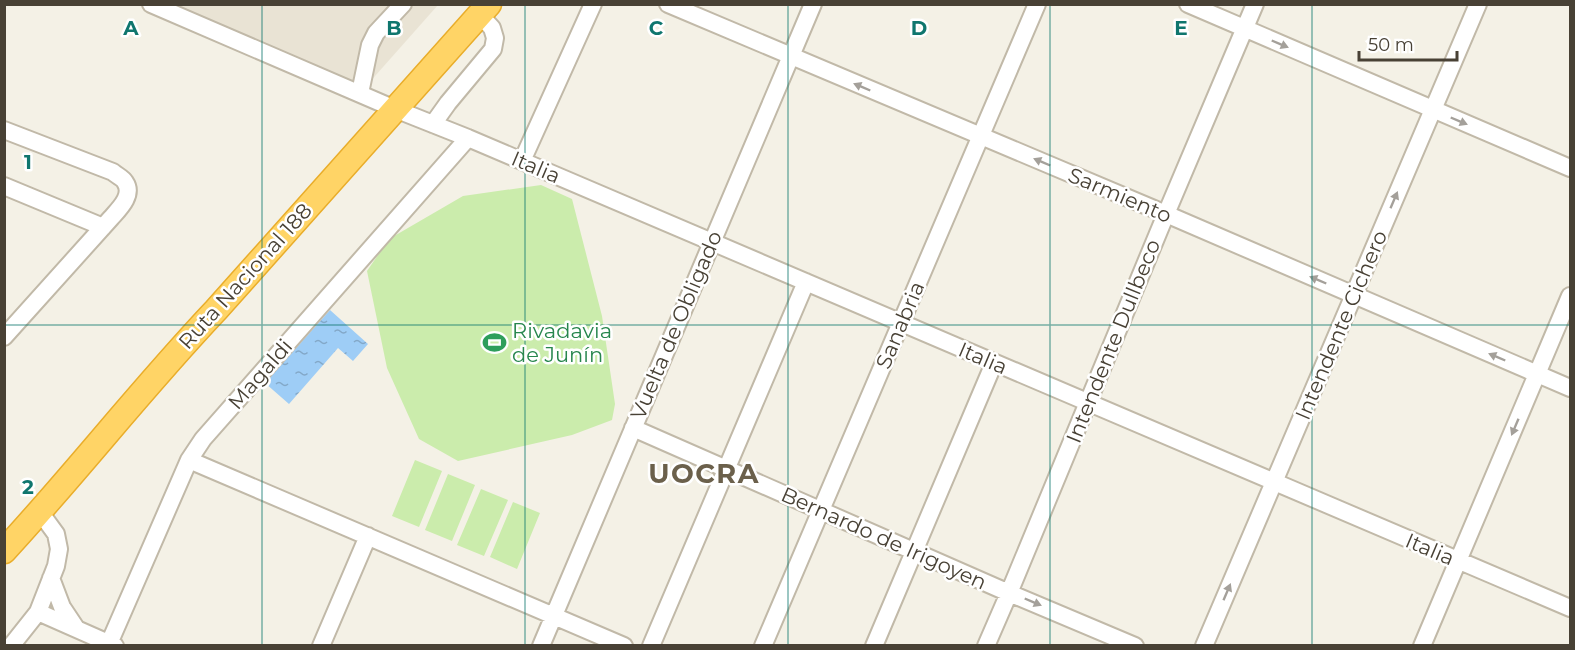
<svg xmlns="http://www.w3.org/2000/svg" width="1575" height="650" font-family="Montserrat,sans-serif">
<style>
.residential{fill:#e9e3d4}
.park{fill:#cbecac}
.water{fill:url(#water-ripples)}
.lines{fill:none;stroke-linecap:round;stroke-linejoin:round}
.minor-casing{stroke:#c1b9a8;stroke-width:20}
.highway-casing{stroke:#e9ad2b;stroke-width:27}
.minor{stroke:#fff;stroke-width:16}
.highway{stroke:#ffd466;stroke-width:24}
.oneway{fill:#a4a09a}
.grid{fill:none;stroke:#0f766e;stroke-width:1.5;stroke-opacity:0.55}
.labels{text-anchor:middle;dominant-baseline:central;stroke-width:5;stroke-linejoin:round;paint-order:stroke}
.street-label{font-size:21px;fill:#484135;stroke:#fff}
.leisure-label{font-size:21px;fill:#27864d;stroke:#fff;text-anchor:start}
.district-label{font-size:27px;font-weight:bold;letter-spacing:1.5px;fill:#6b604b;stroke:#fff}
.grid-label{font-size:20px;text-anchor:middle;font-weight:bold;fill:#0f766e;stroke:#fff;stroke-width:5;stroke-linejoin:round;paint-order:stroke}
</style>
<defs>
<pattern id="water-ripples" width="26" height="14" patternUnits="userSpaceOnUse" patternTransform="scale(1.5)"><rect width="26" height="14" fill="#9ecdf6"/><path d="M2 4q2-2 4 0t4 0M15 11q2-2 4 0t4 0" fill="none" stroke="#83a8c8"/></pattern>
</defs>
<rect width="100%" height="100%" fill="#f4f1e6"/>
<path class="residential" d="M151,5H438L360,93Z"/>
<path class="park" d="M541,185L572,199L602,316L615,404L612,420L572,435L458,461L419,439L387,368L367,271L389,239L463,196Z
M415,460L442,471L419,527L392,516Z
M448,474L475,485L452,541L425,530Z
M481,489L508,500L484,556L457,545Z
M513,502L540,513L517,569L490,557Z"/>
<path class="water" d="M330,310L368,344L353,361L338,348L289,404L265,383Z"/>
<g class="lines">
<defs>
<path id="minor" d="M151,4L395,109L468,138L1570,608
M668,4L1166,214L1570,388
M1188,4L1570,168
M360,93L370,45L376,33L403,4
M433,124L448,103L493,49L495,38L492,28L480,15
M4,130L113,172C116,175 123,178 125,182C134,195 119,209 111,218L4,337
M522,161L593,4
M4,186L103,227
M633,428L1009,593L1135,646
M189,460L624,646
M51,578L62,607L76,628
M38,612L115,646
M11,646L38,612L56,566L59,549L56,534L40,512
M108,646L189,460L203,439L468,138
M321,646L368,536
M541,646L813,4
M651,646L806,282
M763,646L1037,4
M874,646L994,363
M986,646L1009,593L1166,214L1255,4
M1204,646L1478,4
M1422,646L1570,296"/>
<path id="highway" d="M4,551C77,472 142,388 216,310L489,4"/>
</defs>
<use href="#minor" class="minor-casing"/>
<use href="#highway" class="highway-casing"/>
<use href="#minor" class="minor"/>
<use href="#highway" class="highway"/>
</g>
<defs><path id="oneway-solid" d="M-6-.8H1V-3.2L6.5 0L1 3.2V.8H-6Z" transform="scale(1.5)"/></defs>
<g class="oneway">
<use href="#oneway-solid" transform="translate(1280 44) rotate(23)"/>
<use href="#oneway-solid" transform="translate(862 87) rotate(-157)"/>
<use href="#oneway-solid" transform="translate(1459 121) rotate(23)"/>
<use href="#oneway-solid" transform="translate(1042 162) rotate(-157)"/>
<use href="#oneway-solid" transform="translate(1394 200) rotate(-67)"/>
<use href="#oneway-solid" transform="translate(1318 280) rotate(-157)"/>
<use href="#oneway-solid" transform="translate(1497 357) rotate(-157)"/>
<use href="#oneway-solid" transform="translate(1515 427) rotate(113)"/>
<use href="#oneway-solid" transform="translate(1227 592) rotate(-67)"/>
<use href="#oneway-solid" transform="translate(1033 602) rotate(23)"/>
</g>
<path class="grid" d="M262,4V646M525,4V646M788,4V646M1050,4V646M1312,4V646M4,325H1570"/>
<defs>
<symbol id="stadium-bare" viewBox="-9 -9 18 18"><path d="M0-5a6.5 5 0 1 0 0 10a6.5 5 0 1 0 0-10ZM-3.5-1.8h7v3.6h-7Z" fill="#2e9e5b" stroke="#fff" stroke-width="2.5" paint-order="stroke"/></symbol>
</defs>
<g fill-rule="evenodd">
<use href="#stadium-bare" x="478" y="326" width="33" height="33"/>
</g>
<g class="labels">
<g class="street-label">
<text transform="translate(536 167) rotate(23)">Italia</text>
<text transform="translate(1120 195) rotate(23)">Sarmiento</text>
<text transform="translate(245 276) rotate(-48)">Ruta Nacional 188</text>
<text transform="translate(676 325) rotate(-67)">Vuelta de Obligado</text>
<text transform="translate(900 325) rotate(-67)">Sanabria</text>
<text transform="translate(1341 325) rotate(-67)">Intendente Cichero</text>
<text transform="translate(1113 341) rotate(-68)">Intendente Dullbeco</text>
<text transform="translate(983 358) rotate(23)">Italia</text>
<text transform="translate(260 374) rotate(-49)">Magaldi</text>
<text transform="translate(884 538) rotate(24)">Bernardo de Irigoyen</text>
<text transform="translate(1430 549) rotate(23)">Italia</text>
</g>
<g class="leisure-label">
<text x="512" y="330">Rivadavia<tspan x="512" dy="24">de Junín</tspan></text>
</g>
<g class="district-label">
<text x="704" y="473">UOCRA</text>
</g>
</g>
<g class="grid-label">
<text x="131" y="35">A</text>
<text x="394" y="35">B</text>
<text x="656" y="35">C</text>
<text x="919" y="35">D</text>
<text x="1181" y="35">E</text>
<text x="28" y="169">1</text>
<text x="28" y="494">2</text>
</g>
<rect width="1575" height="650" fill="none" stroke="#484135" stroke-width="12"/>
<path d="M1359 51v9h98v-9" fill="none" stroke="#484135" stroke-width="3"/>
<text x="1368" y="51" font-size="18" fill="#484135" stroke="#ffffff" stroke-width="4.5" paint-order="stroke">50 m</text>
</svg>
